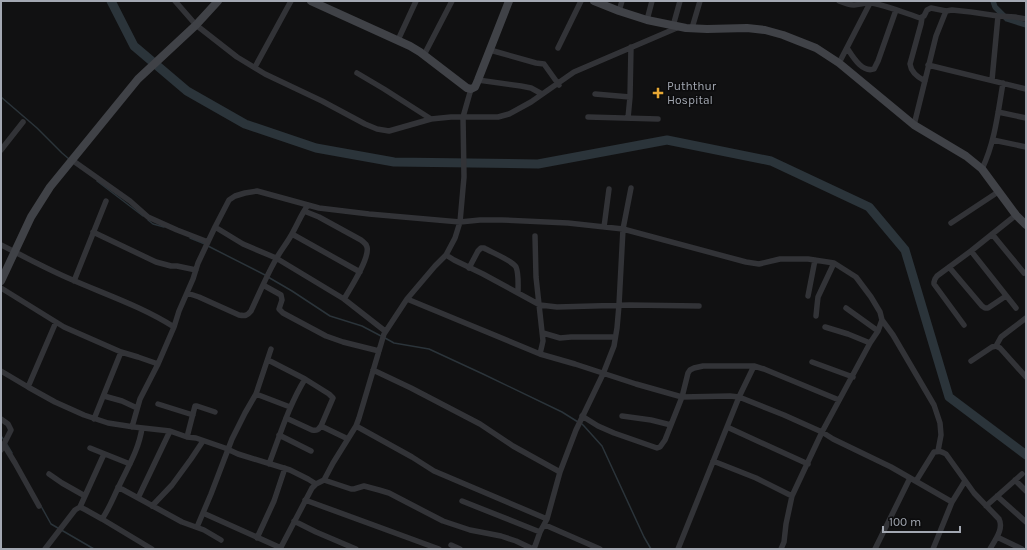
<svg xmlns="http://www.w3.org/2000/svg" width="1027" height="550" font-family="Karla,sans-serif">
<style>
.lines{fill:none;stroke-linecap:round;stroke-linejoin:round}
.stream{stroke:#2b343a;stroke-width:1.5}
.canal{stroke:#2b343a;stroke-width:5.5}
.river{stroke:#2b343a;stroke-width:9}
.street{stroke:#323337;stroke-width:5.5}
.secondary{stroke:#404247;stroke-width:8}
.poi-dot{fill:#e7a834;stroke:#0c0c0d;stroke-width:1.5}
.labels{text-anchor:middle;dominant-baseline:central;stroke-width:3;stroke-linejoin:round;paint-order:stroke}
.poi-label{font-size:12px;fill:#a3a8b2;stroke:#0c0c0d;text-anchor:start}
</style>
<rect width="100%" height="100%" fill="#111112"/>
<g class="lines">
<path class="stream" d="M1,97L37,128L62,153L69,159
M97,181L143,216
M148,220L153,224L164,227
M190,238L205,244
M208,246L265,275
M268,277L292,291L330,316L362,326L381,336
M385,338L394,343L429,349L483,374L562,412L578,422
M582,424L584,426L602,446L644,537L651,549
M1,436L4,440
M6,443L12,453
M41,506L51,524L94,549"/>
<path class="canal" d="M993,1L995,7L1007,19L1026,25"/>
<path class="river" d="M111,1L134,46L187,91L245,124L316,148L394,162L538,164L667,140L771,161L869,207L905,250L949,397L1026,455"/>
<path class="street" d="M175,1L196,25L237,57L265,74L322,101L365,124L377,129L389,131L431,119L451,117H498L509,114L531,102L574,72L679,27
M839,1C844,3 849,5 854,5C860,5 866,2 872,3C888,6 905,13 920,18L924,16L927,10L931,8L946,11L952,10L971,12L998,16L1015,17L1026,19
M619,11L622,1
M922,18L921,24L910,64C911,72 917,77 925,81
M647,20L652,1
M673,26L680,1
M692,28L700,1
M398,40L416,1
M558,48L581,1
M847,48C853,57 862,73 874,69L878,61L896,10
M490,50L536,63L544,64L559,85
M424,55L452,1
M839,63L870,3
M928,65L1026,89
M255,67L291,1
M357,73L384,89L431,119
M478,80L521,86L531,88L542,94
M992,80L998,16
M595,94L630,97
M998,112L1026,118
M588,117L658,119
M628,118L630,97L631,47
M914,125L936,36L946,11
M993,140L1026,147
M1,150L23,122
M72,160L130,201L148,217L177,230L208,242
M982,169C995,142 998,112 1003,83
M304,211L319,217L361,240C363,242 366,243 367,247C370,258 350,289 344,299
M951,223L998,192
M215,227L243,244L276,258L344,299L385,331
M604,227L609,189
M93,232L156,262L171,266H177L196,270
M292,234L360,272
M992,234L1024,273
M535,236L536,277L543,341L540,354
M1,245C23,256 45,268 68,278C104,294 141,306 174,327
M971,251L1016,308
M446,255L454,260L483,274L540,305L557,307L629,305L699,306
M949,267L982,306L985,308H988L1006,296
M469,268L478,251L481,248H484C491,252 513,261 516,267C519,274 518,286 518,293
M74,281L106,201
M263,285L281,295L282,300L279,309L283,313L326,336L343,342L379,351
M1,288L64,327L121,352L138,357L158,364
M187,293L199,297L239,315C245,316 247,316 251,311C259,294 266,277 275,261C280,251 288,242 293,232C298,223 302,213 308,205
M808,296L815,260
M407,299L435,266L446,255L455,238L460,222L464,177L463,117L471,89
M846,308L878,331
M816,316L817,306L818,297L834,263
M882,320L893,335L934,405L940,423L941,435L938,451
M964,325L934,284V282L935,279L937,276L971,251L1016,215
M825,327L848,334L870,343
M543,333L560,338L571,337H615
M996,346L1001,337L1026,318
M268,360L305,379L329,394L333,398L321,426C318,430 317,431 312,430L286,418
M971,361L992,347L996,346L1000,348L1026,377
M812,362L853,377
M373,370L411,388L480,424L513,446L560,472
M1,371L28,387L55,402L84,415L108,423L134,427L170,431L187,437L196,438L225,448L238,454L290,470L308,479L316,484
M28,387L56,322
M256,394L290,407
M104,396L122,401L137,408
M158,404L193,415
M582,416L598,426L614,433L657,448L660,447L665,440L682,397L688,373L690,370L694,368L703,366H754L764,369L839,400
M622,416L651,420L671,425
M1,419L8,424L11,430L1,450
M94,419L121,352
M321,426L348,439
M356,426L412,457L434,471L547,519
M132,427L140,399L158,364L174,327L179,311L193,279L198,263L215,227L229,200L235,196L245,193L257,191L319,208L369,214L460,222L480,220H502L568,223L623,229L746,262L759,264L780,259H808L834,263L856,277L871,297L880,312L882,320L878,331L870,343L822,432L792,496L786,524L784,542L781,549
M727,427L808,464
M279,435L311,451
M187,437L195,406H197L215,412
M4,445L15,463L39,506
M90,448L130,464
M713,461L756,478L792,496
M269,464C280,435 289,405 305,379
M49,474L62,483L85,496
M324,480L351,489H354L364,486L379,490L389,493L414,506L443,521L470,530L501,536L516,541L533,549
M1015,480L1026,491
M916,481L934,452C939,451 941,451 946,454L974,493L999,519C1004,529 995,540 990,549
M118,487L182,522L204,530L221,540
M997,496L1026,522
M138,498L170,431
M305,500L439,549
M462,501L540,532
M952,502L965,481
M152,506L172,485L191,459L203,441
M986,506L1022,474
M80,507L104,454
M203,513L281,548
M102,519L152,549
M294,521L316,532L356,549
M545,525L600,549
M197,527L211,494L232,439L245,413L256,394L271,349
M997,537L1022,549
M257,538L274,501L285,468
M451,545L460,549
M45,549L75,510L80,507L86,510L102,519C109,509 113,498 119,486C128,467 139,449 142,428
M280,549L312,488L316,484L324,480L333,463L356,426L359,418L384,334L407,299L540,354L575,364L636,384L682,397L730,396L739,397L784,415L822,432L833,439L891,467L952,502L933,549
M534,549L540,532L547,519L560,472L576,430L603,374L614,346L617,328L619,305L623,229L631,188
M678,549L739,397L754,366
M875,549L910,478"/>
<path class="secondary" d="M311,1L410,46L420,52L467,88L471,89L475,87L478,80L509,1
M594,1L619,11L647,20L686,28L707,29L747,28L765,30L783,35L816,48L839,63L914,125L966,156L982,169L1016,215L1026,225
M1,281L31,217L50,187L138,79L196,25L218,1"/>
</g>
<path class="poi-dot" d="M656 87h4v4h4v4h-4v4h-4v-4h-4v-4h4z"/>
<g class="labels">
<g class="poi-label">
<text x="667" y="86">Puththur<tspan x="667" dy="14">Hospital</tspan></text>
</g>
</g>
<rect width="1027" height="550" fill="none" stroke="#a3a8b2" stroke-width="4"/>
<path d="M883 526v6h77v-6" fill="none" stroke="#a3a8b2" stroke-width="2"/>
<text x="889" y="526" font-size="12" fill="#a3a8b2" stroke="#0c0c0d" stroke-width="3" paint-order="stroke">100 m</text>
</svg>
